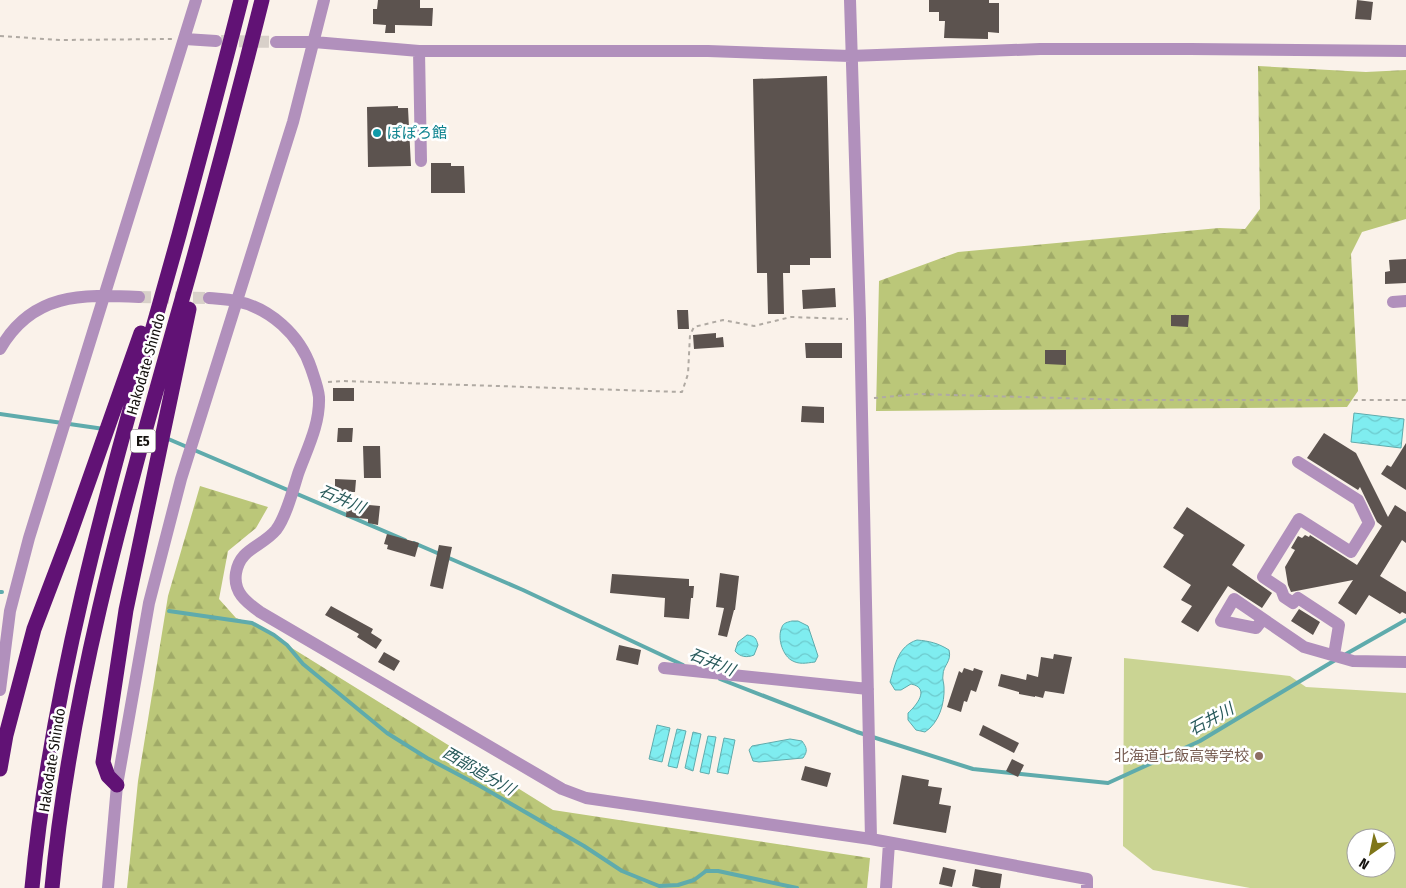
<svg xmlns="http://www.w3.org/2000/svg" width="1406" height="888" font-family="'Fira Sans Condensed','Noto Sans JP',sans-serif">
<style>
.grass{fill:#cad493;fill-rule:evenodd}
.forest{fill:url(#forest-firs)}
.water{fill:url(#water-waves);stroke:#5fabac}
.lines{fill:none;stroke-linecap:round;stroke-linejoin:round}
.stream{stroke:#5fabac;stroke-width:4}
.building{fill:#5c534f}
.minor-tunnel{stroke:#d8d0c9;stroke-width:12;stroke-dasharray:12 6;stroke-linecap:butt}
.path{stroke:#b0aaa3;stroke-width:2;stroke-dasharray:4 4;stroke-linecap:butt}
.minor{stroke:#b190bc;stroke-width:12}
.highway{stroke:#611275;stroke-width:15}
.culture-dot{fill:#0f9aa8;stroke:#fff;stroke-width:2}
.education-dot{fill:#8d6e63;stroke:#fff;stroke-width:2}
.labels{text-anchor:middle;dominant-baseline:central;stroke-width:5;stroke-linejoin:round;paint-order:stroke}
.shield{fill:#fff;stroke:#5b5957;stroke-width:1}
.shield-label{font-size:14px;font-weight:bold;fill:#15120f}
.culture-label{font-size:15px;fill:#0d838f;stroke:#fff;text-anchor:start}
.street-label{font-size:15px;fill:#15120f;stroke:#fff}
.education-label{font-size:15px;fill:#785e54;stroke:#fff;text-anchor:end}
.water-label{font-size:16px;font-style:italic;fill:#295a5b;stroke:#fff}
</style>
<defs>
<pattern id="forest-firs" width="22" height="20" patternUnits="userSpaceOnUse" patternTransform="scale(1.25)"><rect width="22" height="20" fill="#bbc779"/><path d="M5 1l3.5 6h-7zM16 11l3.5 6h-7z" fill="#a0aa67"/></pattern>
<pattern id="water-waves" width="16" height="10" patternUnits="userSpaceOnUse" patternTransform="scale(1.25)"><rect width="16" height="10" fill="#7fedf0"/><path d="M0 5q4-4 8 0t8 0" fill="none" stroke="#6dcacd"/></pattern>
</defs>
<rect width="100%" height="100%" fill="#faf2ea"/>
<path class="grass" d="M1124,658L1290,676L1306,687L1406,693V888H1250L1153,870L1123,846ZM1356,838H1386V868H1356Z"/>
<path class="forest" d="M1258,66L1366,72L1406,70V219L1362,232L1351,254L1358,391L1347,407L876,411L879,281L958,252L1219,228L1245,229L1260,209Z
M200,486L268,507L256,528L228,551L219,599L236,618L262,627L287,645L553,810L870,858L867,888H127L138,781L168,596Z"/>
<path class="water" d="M1354,413L1404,419L1401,448L1351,442Z
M792,621H798L808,626L818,656L815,662C806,663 799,665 791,660C782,654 777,637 782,627C783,623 788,622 792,621Z
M747,635C755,636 756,638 758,645L754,655C747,658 740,657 735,651L738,642Z
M917,640C929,641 938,643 949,650C952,662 943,665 943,675C942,679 944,683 944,687C945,703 939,723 925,732L916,730L908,720V713C916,706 931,688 911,684L901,690H895L890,682C895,665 898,646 917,640Z
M657,725L670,728L662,762L649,759Z
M677,729L686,731L677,768L668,766Z
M693,732L701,734L693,771L685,768Z
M708,736L716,737L709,774L700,772Z
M724,738L735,740L728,774L717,772Z
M790,739L802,741C807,748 808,751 803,758L759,762L753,761L749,750L752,746Z"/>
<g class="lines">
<path class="stream" d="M0,414L104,429
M166,438L405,540
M414,543L523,590L683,665
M0,592H2
M169,611L252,623L274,635L287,645L303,664L387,733L427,758L480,786L584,846L622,871L659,886L678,885L694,880L706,871H718L797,888
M1346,654L1406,620
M720,679L857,732L973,769L1108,783L1200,741L1337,659"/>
</g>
<path class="building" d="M378,0H420V8H433L432,26L395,25V33H385L386,25L373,24V9H377Z
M929,0H989V3H999V33L988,32V39L944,38L945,21H939V12H929Z
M1357,0L1373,2L1371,20L1355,19Z
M827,76L831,258H810V265H790V273H783L784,314H768L767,273H757L753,79Z
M398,106V108H408L411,166L368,167L367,107Z
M431,163H451V166H464L465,193H431Z
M1406,259V283L1385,284V272L1390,271L1389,260Z
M835,288L836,307L803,309L802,290Z
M677,310H688L689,329H678Z
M1171,315H1189L1188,327L1171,326Z
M716,333V338L723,337L724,347L694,349L693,335Z
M805,343H842V358H806Z
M1045,350H1066V365L1045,364Z
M333,388H354V401H333Z
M802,406L824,407V423L801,422Z
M338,428H353L352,442H337Z
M1324,433L1356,453L1388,517L1395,505L1406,512V543L1402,540L1380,576L1406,592V614L1402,612L1400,614L1369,595L1356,615L1338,603L1353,580L1291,592L1288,585L1285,567L1295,550L1291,548L1298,536L1302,538L1305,535L1309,537L1310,535L1357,565L1382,526L1377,522L1360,487L1358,490L1307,458Z
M1406,443V490L1381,474L1387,465L1391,467Z
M363,446H380L381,478H364Z
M335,479L356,480L355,492H335Z
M347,503L380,506L378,525L368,523V519L346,517Z
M1187,507L1245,545L1232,565L1272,593L1262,608L1228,586L1198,632L1181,622L1192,606L1181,600L1191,585L1163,567L1184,535L1173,528Z
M387,534L419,543L415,557L387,549L388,545L384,544Z
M439,545L452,547L443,589L430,586Z
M720,573L739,576L735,610H734L727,637L718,635L724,608L716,607Z
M612,574L689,579V586H694L693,598H691L689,619L664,617L665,598L610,593Z
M331,606L373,629L371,633L382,640L376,649L357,637L359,634L325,615Z
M1299,609L1320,622L1313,635L1291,621Z
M619,645L641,650L638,665L616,660Z
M384,652L400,661L394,671L378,662Z
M1054,654L1072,657L1064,694L1045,691L1043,698L1035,696V697L1019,694V692L998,686L1001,674L1026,680L1027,674L1038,677L1041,657L1053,659Z
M964,668L973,671L974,668L983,671L976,692L971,690L967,702L964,701L961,712L947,707L959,671L962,673Z
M983,725L1019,743L1014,753L979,735Z
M1012,759L1024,765L1018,777L1006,771Z
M805,766L831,773L827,787L801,780Z
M902,775L929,780L928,786L942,788L939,804L951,806L946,833L893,824Z
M943,867L956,870L952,887L939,884Z
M975,869L1002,874L1000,888H981L972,886Z"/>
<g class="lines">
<path class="minor-tunnel" d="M221,41L276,42
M139,297L209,298"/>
<path class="path" d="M0,36L60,40L172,39
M328,382L342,381L682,392L688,374L690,335L694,327L723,320L754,326L791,317L848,319
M874,398L918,394L1129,400H1406"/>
<path class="minor" d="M850,0L860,319L871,839
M185,39L216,41
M276,42H314L419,51H708L850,56L1040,49H1190L1406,51
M419,51L421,161
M209,298C218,299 227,299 236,301C270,308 300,335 311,368C314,377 318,387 319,397C320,425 307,449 298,474C293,490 286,517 276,530C262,547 240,548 236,573C233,592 246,602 260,612L562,789L586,798L871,839L1087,879V888
M1393,302L1406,301
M0,349C32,293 81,294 139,297
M1298,462L1358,500L1369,523L1351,552L1299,519L1263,577L1281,589L1284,597L1293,603L1298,598L1339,625L1334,655
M1263,619L1256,628L1221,621L1234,599L1304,647L1353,661L1406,662
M664,668L868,689
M0,690L10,611L29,538L196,0
M108,888L117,785L149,603L181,479L293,122L324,0
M886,888L889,843"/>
<path class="highway" d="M0,769L6,735L34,629L69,537L141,333
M117,785L108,776L103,762L126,610L189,309
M32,888C53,665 119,450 179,235C200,157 221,79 241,0
M52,888C70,695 123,509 175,324C206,216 235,108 262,0"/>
</g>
<circle class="culture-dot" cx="377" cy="133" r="5"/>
<circle class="education-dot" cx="1259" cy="756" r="5"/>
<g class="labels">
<rect class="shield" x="130.5" y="429.5" width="25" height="23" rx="4"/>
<g class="shield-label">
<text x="143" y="441">E5</text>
</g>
<g class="culture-label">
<text x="387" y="133">ぽぽろ館</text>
</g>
<g class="street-label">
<text transform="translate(146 364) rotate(-74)">Hakodate Shindo</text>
<text transform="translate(52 760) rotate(-81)">Hakodate Shindo</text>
</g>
<g class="education-label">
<text x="1249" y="756">北海道七飯高等学校</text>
</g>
<g class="water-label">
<text transform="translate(342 499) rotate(23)">石井川</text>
<text transform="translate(712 662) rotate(22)">石井川</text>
<text transform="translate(1211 719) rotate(-29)">石井川</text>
<text transform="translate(479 771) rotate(30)">西部追分川</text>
</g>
</g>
<g transform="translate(1371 853) rotate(213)"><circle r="24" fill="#ffffff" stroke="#a1a09f"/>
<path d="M0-4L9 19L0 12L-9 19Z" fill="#7f7619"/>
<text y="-8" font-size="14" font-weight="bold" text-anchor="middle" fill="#15120f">N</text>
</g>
</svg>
